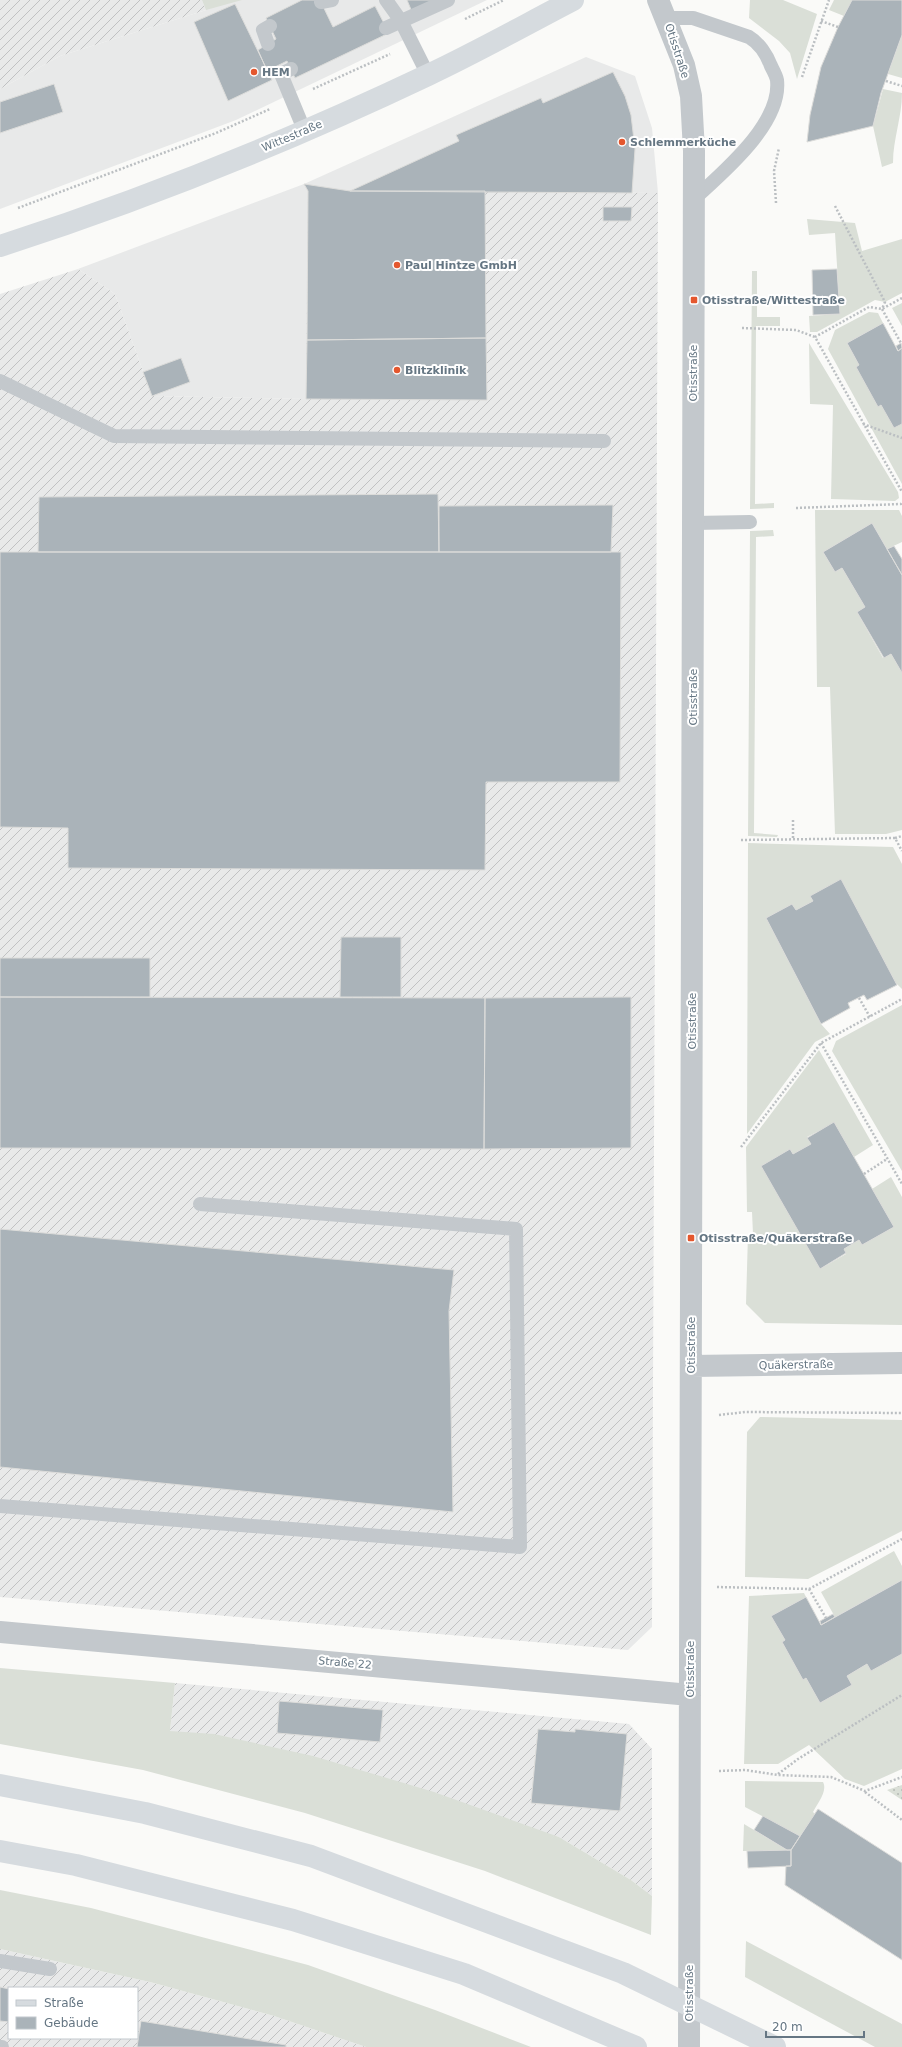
<svg xmlns="http://www.w3.org/2000/svg" width="902" height="2047" font-family="'DejaVu Sans',sans-serif">
<style>
.built{fill:#e8e9e9}
.industrial{fill:url(#industrial-furrows);fill-rule:evenodd}
.grass{fill:#dadfd7}
.park{fill:url(#park-dots)}
.building{fill:#aab3b9;stroke:#dcdcda}
.lines{fill:none;stroke-linecap:round;stroke-linejoin:round}
.path{stroke:#bbbfc2;stroke-width:2.5;stroke-dasharray:2 2;stroke-linecap:butt}
.service{stroke:#c3c8cc;stroke-width:14}
.minor{stroke:#c3c8cc;stroke-width:22}
.secondary{stroke:#d6dbdf;stroke-width:22}
.motorway{stroke:#d6dbdf;stroke-width:22}
.poi-dot{fill:#e4572e;stroke:#fff;stroke-width:1.5}
.labels{text-anchor:middle;dominant-baseline:central;stroke-width:4;stroke-linejoin:round;paint-order:stroke}
.street-label{font-size:11px;fill:#657683;stroke:#fff}
.poi-label{font-size:11px;font-weight:bold;fill:#657683;stroke:#fff;text-anchor:start}
</style>
<defs>
<pattern id="industrial-furrows" width="10" height="10" patternUnits="userSpaceOnUse"><rect width="10" height="10" fill="#e8e9e9"/><path d="M-1 1l2-2M0 10L10 0M9 11l2-2" fill="none" stroke="#c0c1c2"/></pattern>
<pattern id="park-dots" width="8" height="8" patternUnits="userSpaceOnUse"><rect width="8" height="8" fill="#dadfd7"/><path d="M2 2h.1M6 6h.1" fill="none" stroke="#b4b9b4" stroke-width="1.8" stroke-linecap="round"/></pattern>
</defs>
<rect width="100%" height="100%" fill="#fafaf8"/>
<path class="built" d="M202,0H487L236,120L0,209V89L60,56L206,10Z
M586,57L635,76L652,128L658,193L350,191L304,184L308,191L306,399L152,396L115,294L78,269L304,184Z"/>
<path class="industrial" d="M0,0H202L206,10L60,56L0,89Z
M304,184L350,191L658,193L652,1627L628,1650L0,1597V294L78,269L115,294L152,396L306,399L308,191Z
M175,1683L629,1724L652,1749V1896L631,1880L559,1837L170,1731Z
M0,1949L150,1982L274,2016L366,2047H0ZM9,1988H137V2038H9Z"/>
<path class="grass" d="M202,0H242L206,10Z
M750,0H783L817,14L797,79L790,53L779,41L749,18Z
M834,0H852L844,16L829,10Z
M902,35V78L888,74Z
M883,89L902,93C902,117 893,139 893,163L882,167L873,126Z
M807,219L855,223L862,251L902,239V293L885,302L875,300L817,332H810L809,316L840,314L835,233L809,235Z
M752,271H757V317H780V326H756L755,504L774,503V508L750,509Z
M902,303V326L892,308Z
M869,312L878,313L883,323L847,343L859,365L856,367L881,405L902,424V484L828,349L835,330Z
M809,343L898,492L899,498L895,501L831,499L833,405L810,404Z
M815,510H899L902,516V542L887,549L872,523L823,552L835,572L842,568L865,607L857,612L883,658L891,654L902,673V830L886,834H835L830,687H817Z
M773,530L774,536L756,537L754,833L778,835L777,837L748,836L750,531Z
M748,843L893,847L902,864V989L813,901L796,910L792,904L766,918L821,1024L830,1034L815,1042L747,1134Z
M902,1005V1171L832,1051L836,1041Z
M819,1050L873,1145L854,1157L834,1123L807,1137L811,1144L793,1154L790,1149L762,1166L820,1269L846,1254L844,1249L859,1240L862,1245L894,1227L872,1189L891,1177L902,1197V1325L765,1323L746,1304L748,1234H753L752,1212H747L746,1147Z
M760,1417L902,1420V1531L808,1579L745,1577L747,1432Z
M894,1551L902,1566V1580L835,1617L821,1592Z
M804,1593L806,1597L771,1616L785,1640L782,1642L803,1680L806,1678L820,1703L852,1685L847,1676L867,1664L902,1654V1769L864,1786L845,1779L809,1745L778,1764H744L749,1596Z
M0,1668L175,1683L170,1731L214,1734L313,1756L434,1792L559,1837L631,1880L652,1896L651,1935L485,1871L305,1813L143,1770L0,1744Z
M745,1781L823,1782C828,1791 817,1804 813,1812L815,1814L800,1836L745,1807Z
M744,1824L787,1850L743,1851Z
M0,1890L91,1908L308,1965L435,2010L531,2047H366L274,2016L150,1982L0,1949Z
M746,1941L902,2024V2047H875L745,1977Z"/>
<path class="park" d="M902,1785V1800L887,1790Z"/>
<path class="building" d="M302,0H320L333,27L375,6L389,33L295,78L287,61L267,71L258,50L276,39L266,18Z
M407,0H440L412,12Z
M852,0H902V35L881,93L873,126L807,142L810,115L821,67L838,27Z
M235,4L272,80L228,101L194,22Z
M613,72L625,96L631,115L635,149L632,193L350,191L459,141L456,135L541,98L543,103Z
M54,84L63,112L0,133V102Z
M304,184L350,191H485L486,338L307,340L308,191Z
M603,207H632L631,221H603Z
M837,269L840,314L813,315L812,270Z
M883,323L898,351L902,348V424L894,428L881,405L878,407L856,367L859,365L847,343Z
M486,338L487,400L306,399L307,340Z
M901,343L902,348L898,351L896,346Z
M181,358L190,382L152,396L143,372Z
M438,494L439,552H38L39,497Z
M613,505L611,552H439V506Z
M872,523L902,575V673L891,654L884,658L857,612L865,607L842,568L835,572L823,552Z
M894,546L902,559V575L887,549Z
M0,552H621L620,782H486L485,870L68,868V828L0,827Z
M841,879L897,985L867,1000L864,995L848,1003L850,1008L821,1024L766,918L792,904L796,910L813,901L810,896Z
M341,937H401V997H340Z
M0,958H150V997H0Z
M0,997L485,998L484,1149L0,1148Z
M631,997V1148L484,1149L485,998Z
M834,1122L894,1227L862,1245L859,1240L844,1249L846,1253L820,1269L761,1166L790,1149L793,1154L811,1144L807,1138Z
M0,1229L454,1270L449,1311L453,1512L0,1467Z
M902,1580V1654L871,1671L867,1664L847,1676L852,1685L820,1703L806,1678L803,1680L782,1642L785,1640L771,1616L806,1597L821,1625Z
M833,1614L835,1617L821,1625L820,1621Z
M279,1701L383,1710L380,1742L277,1733Z
M538,1729L575,1732V1729L627,1734L620,1811L531,1803Z
M818,1809L902,1863V1960L785,1885L786,1866H791V1850Z
M763,1816L800,1836L791,1850H787L754,1830Z
M791,1850V1866L748,1868L747,1851Z
M0,1987L9,1989V2022L0,2021Z
M141,2021L286,2045V2047H137Z"/>
<g class="lines">
<path class="path" d="M465,19L504,0
M821,21L838,27
M802,77L829,0
M886,81L902,86
M313,89L390,54
M776,203L774,171L779,148
M835,206L885,302L882,309L901,343
M18,208L216,133L270,109
M902,298L882,309L869,307L815,337L902,492
M742,328L796,330L815,337
M863,424L902,438
M796,508L901,504L902,502
M793,820V840
M895,838L902,836
M741,840L895,838L902,851
M859,998L870,1017
M821,1043L902,1184
M741,1147L821,1043L902,999
M864,1174L887,1159
M719,1415L745,1412L902,1413
M717,1587L809,1589L902,1539
M809,1589L826,1618
M719,1771L745,1770L778,1775L831,1777L865,1791L902,1777
M778,1774L798,1759L902,1695
M865,1792L902,1820"/>
<path class="service" d="M386,0L401,21L428,75
M321,2L332,0
M666,18H693L749,37C759,43 767,55 771,66C773,70 776,75 777,80C782,124 722,173 694,199
M386,28L448,0
M268,44L263,30L270,26
M291,69L281,74L305,132
M0,381L114,436L604,441
M693,523L750,522
M0,1506L520,1547L516,1229L200,1204
M0,1961L50,1969
M0,2047H2"/>
<path class="minor" d="M658,0L684,65L691,96L694,151L689,2047
M691,1366L902,1363
M0,1632L690,1695"/>
<path class="secondary" d="M0,246C146,199 289,141 428,75C477,52 525,25 573,0"/>
<path class="motorway" d="M0,1785L145,1813L311,1856L623,1973L775,2047
M0,1851L76,1865L293,1920L464,1974L636,2047"/>
</g>
<g class="poi-dot">
<circle cx="254" cy="72" r="4"/>
<circle cx="622" cy="142" r="4"/>
<circle cx="397" cy="265" r="4"/>
<rect x="690" y="296" width="8" height="8" rx="2"/>
<circle cx="397" cy="370" r="4"/>
<rect x="687" y="1234" width="8" height="8" rx="2"/>
</g>
<g class="labels">
<g class="street-label">
<text transform="translate(677 51) rotate(72)">Otisstraße</text>
<text transform="translate(292 136) rotate(-23)">Wittestraße</text>
<text transform="translate(693 373) rotate(-90)">Otisstraße</text>
<text transform="translate(693 697) rotate(-90)">Otisstraße</text>
<text transform="translate(692 1021) rotate(-90)">Otisstraße</text>
<text transform="translate(691 1345) rotate(-90)">Otisstraße</text>
<text transform="translate(796 1365) rotate(-1)">Quäkerstraße</text>
<text transform="translate(345 1663) rotate(5)">Straße 22</text>
<text transform="translate(690 1669) rotate(-90)">Otisstraße</text>
<text transform="translate(689 1993) rotate(-90)">Otisstraße</text>
</g>
<g class="poi-label">
<text x="262" y="72">HEM</text>
<text x="630" y="142">Schlemmerküche</text>
<text x="405" y="265">Paul Hintze GmbH</text>
<text x="702" y="300">Otisstraße/Wittestraße</text>
<text x="405" y="370">Blitzklinik</text>
<text x="699" y="1238">Otisstraße/Quäkerstraße</text>
</g>
</g>
<rect x="8" y="1987" width="130" height="52" fill="#ffffff" stroke="#c1c8cd"/>
<rect x="16" y="2000" width="20" height="6" fill="#d6dbdf" stroke="#c1c8cd"/>
<text x="44" y="2007" font-size="12" fill="#657683">Straße</text>
<rect x="16" y="2017" width="20" height="12" fill="#aab3b9" stroke="#c1c8cd"/>
<text x="44" y="2027" font-size="12" fill="#657683">Gebäude</text>
<path d="M766 2031v6h98v-6" fill="none" stroke="#657683" stroke-width="2"/>
<text x="772" y="2031" font-size="12" fill="#657683" stroke="#ffffff" stroke-width="3" paint-order="stroke">20 m</text>
</svg>
